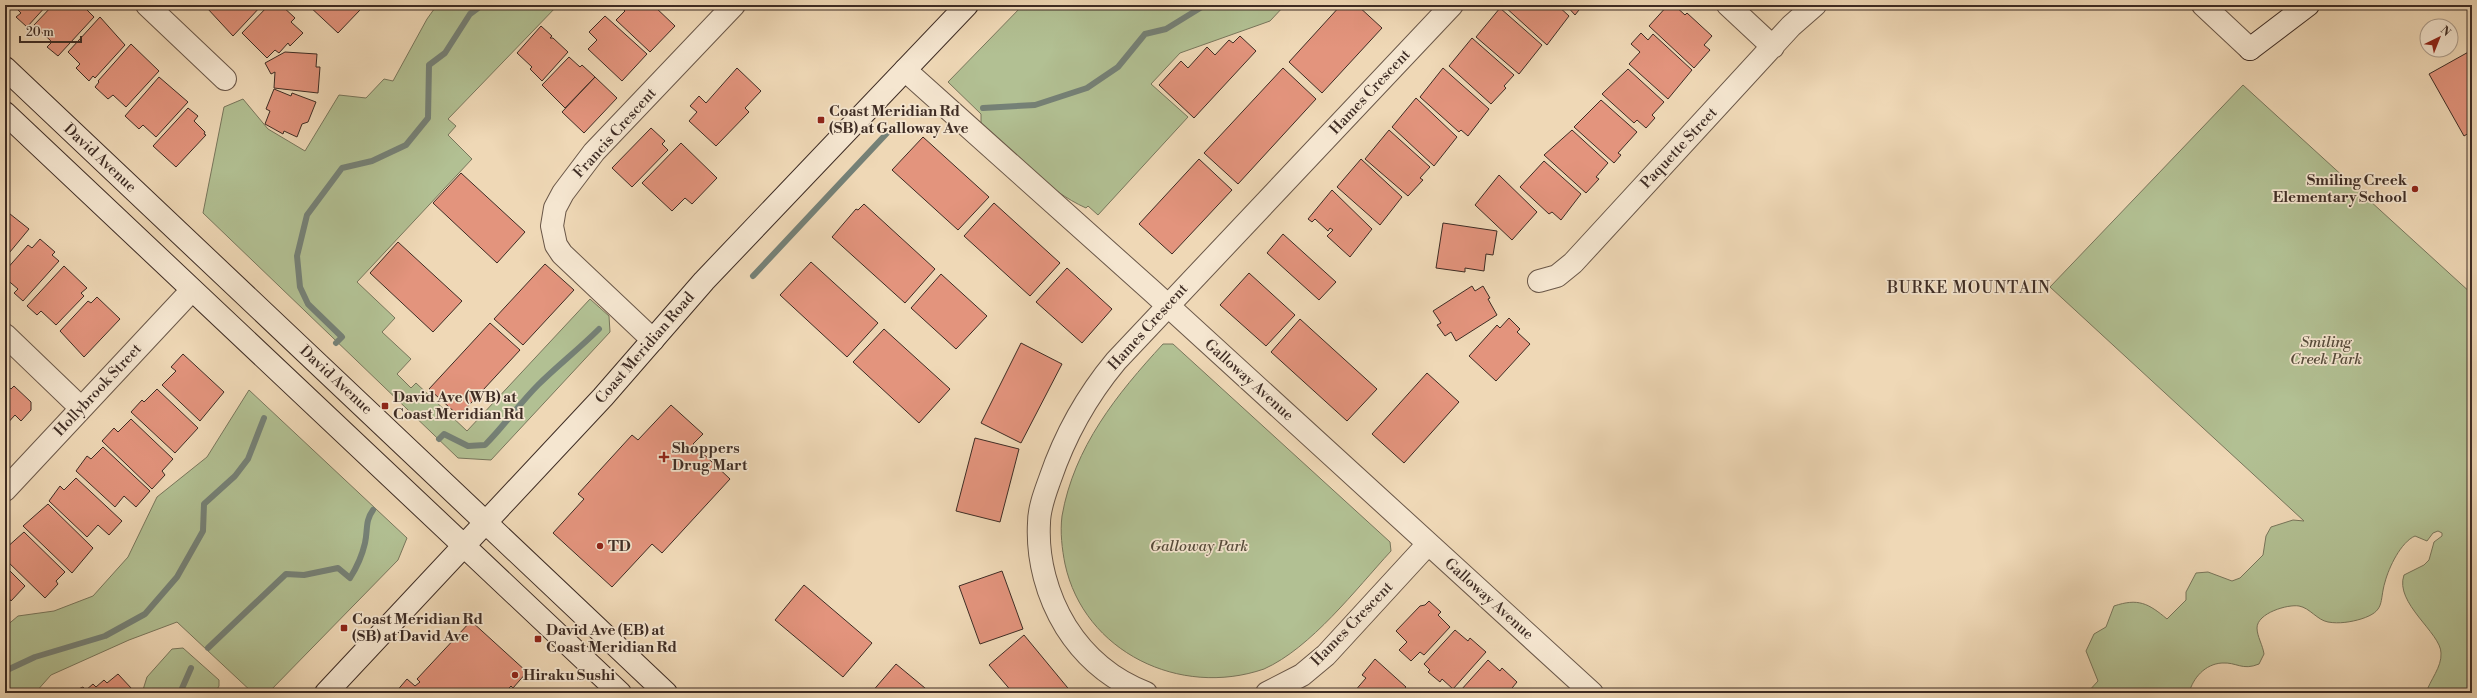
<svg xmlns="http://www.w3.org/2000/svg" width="2477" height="698" font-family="'Libre Bodoni',serif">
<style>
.green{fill:#b2c093;stroke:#78765c}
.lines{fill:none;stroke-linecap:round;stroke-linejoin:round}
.stream{stroke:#758177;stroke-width:6}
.building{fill:#e3947d;stroke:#3e2c24}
.street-casing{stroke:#6a5748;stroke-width:24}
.secondary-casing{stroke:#3e2c24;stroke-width:24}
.street{stroke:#f5e6d0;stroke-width:22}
.secondary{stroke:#f5e6d0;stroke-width:22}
.poi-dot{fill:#8f2418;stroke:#f5e6d0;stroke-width:1.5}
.labels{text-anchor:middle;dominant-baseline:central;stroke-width:3.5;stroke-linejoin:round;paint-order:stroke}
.street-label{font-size:15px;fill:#3e2c24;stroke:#f5e6d0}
.poi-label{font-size:15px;font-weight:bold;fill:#3e2c24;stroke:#f5e6d0;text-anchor:start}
.park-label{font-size:15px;font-style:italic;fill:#554a3a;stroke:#f5e6d0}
.neighbourhood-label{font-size:16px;letter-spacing:1px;fill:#3e2c24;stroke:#f5e6d0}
</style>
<rect width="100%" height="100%" fill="#efd8b6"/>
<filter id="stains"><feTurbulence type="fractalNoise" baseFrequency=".005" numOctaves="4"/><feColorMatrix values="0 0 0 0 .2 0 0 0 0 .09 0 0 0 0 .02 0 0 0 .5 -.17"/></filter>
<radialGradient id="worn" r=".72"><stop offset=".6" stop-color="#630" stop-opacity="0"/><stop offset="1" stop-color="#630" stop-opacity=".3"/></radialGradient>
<path class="green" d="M437,5H558L448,119L456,126L448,135L472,159L357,282L395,318L382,332L411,359L397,374L411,388L416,383L467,431L590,299L609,316L610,332L491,460L458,458L203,213L224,107L243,99L268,129L305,151L339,95L366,98L384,79L393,81L427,19Z
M1023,5H1285L1270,21L1180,53L1151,84L1188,117L1098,215L1088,206L1086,208C1046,190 1013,153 981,125V114L948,82Z
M2243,85L2472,294V693H2426C2430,680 2442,667 2441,653C2441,633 2394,603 2404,575L2424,565L2429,560L2434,542L2442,536V533L2438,531L2433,533L2427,541L2415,536C2401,542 2389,567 2385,582C2379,602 2386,611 2361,619C2351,622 2339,624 2328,622C2317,620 2310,608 2299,606C2288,604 2257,613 2257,628C2257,636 2263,646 2264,654L2259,664C2242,671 2237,662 2222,663C2205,664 2193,678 2189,693H2087L2098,681L2086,651L2094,634L2106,627L2114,606C2138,598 2148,603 2167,619L2186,600V592L2196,573L2208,572L2232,581L2240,578L2263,555L2266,536L2271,527L2293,520L2304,521L2050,287Z
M1163,344H1173L1390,542L1391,551C1356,589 1311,648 1264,669C1180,698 1084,652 1065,564C1062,549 1060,532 1062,516C1074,447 1117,394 1163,344Z
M249,390L407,538L398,560L268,693H253L177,622L129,640L51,675L35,693H5V627L18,616L54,611L93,596L128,557L157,497L207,457Z
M183,648L219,680V686L215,693H142L147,677L172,649Z"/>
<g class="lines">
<path class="stream" d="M983,108L1035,105L1087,88L1118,67L1145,34L1166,29L1205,5
M753,276L888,132
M336,343L342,337L308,304L300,287L297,256L307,215L342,168L372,161L406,145L428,118L429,65L445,53L470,14L482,5
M439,439L444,434L468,446L485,445C504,426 519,404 538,385C557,366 579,349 599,329
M208,648L286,574L304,575L338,568L350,578C357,567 362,556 365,543C368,529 365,521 373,510
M5,671L35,657L105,636L145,614L177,577L203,531L204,504L235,476L248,459L264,418
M180,693L191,668"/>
</g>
<path class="building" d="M13,5H47L27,27L16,17L21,13Z
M53,5H82L94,17L58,56L47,47L52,42L34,25Z
M210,5H262L233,36L207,8Z
M269,5H281L295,18L291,22L303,33L290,46L288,43L279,53L275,50L267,58L242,33Z
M308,5H355L360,10L338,33Z
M619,5H653L675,26L650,52L616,20L625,11Z
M1341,5H1357L1382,28L1322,93L1289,62Z
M1505,5H1557L1569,16L1547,45L1504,6Z
M1566,5H1583L1575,15Z
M1668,5H1674L1685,15L1687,13L1712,36L1704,45L1710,50L1694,68L1649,26Z
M1500,8L1542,45L1519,74L1476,37Z
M605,16L647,54L622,81L588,49L597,40L589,32Z
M100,17L125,45L95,78L93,76L89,81L76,68L80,64L68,52Z
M541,26L552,36L550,38H553L568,52L542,81L530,69L532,67L517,53Z
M1641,33L1648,40L1653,34L1692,70L1668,99L1629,64L1640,52L1631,44Z
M1240,36L1256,51L1194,118L1159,85L1181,61L1188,68L1207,47L1215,55L1229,40L1233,43Z
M1472,38L1514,75L1504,86L1506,88L1491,104L1449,66Z
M131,44L159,71L126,107L113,95L108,99L95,87L99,82L98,81Z
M2472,50V131L2464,136L2429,74Z
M285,52L317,54L316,67H320L318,93L274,88L275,72L271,74L265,63Z
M569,57L580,67L582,65L595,77L565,108L542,85Z
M737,68L761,91L745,108L749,112L716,146L689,121L697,112L690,106L699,96L706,103Z
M1283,68L1316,99L1238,184L1204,153Z
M1443,68L1489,109L1468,136L1461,130L1459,132L1420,97Z
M1628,69L1664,102L1652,115L1655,118L1646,128L1637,120L1634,123L1602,94Z
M159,77L188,102L156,137L143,125L139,129L125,116Z
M595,77L617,98L584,133L562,112Z
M274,89L291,96L292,93L316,102L308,122L302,124L297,137L284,131L283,134L265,124L270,111L266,109Z
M1416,98L1457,137L1434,166L1392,127Z
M1601,100L1637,132L1618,153L1621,155L1614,163L1574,127Z
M188,108L198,116L194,121L205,132L204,134L206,135L176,167L153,146Z
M651,128L665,141L662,144L668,150L632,187L612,168Z
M1389,130L1430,167L1420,178L1423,180L1408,196L1365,159Z
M1572,130L1608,163L1596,177L1599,179L1586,193L1544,155Z
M923,137L989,197L958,230L892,170Z
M681,143L717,178L692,204L685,198L672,211L642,183Z
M1199,159L1232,190L1172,254L1139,224Z
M1361,159L1402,197L1380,225L1337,187Z
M1544,161L1581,194L1561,220L1552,212L1549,214L1520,187Z
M461,173L525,232L497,263L433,203Z
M1499,175L1537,212L1512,240L1475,205Z
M1332,190L1372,229L1350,257L1327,236L1333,230L1330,228L1328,231L1315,219L1312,222L1308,219Z
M994,203L1060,263L1030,296L964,236Z
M864,204L935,269L905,303L832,237L856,209L858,210Z
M5,210L29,229L5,258Z
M1443,223L1497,231L1493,255L1486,254L1484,271L1465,268V272L1436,268Z
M1283,234L1336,282L1319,300L1267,253Z
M40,239L55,252L52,255L59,261L23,301L14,293L18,289L5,278V271L28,245L32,248Z
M398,242L462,301L433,332L370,273Z
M811,262L878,323L847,357L780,295Z
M545,264L574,290L523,345L494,319Z
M64,266L87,288L81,293L84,296L56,325L41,311L37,315L27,306Z
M1067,268L1112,309L1082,343L1036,302Z
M1249,273L1295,315L1266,346L1220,305Z
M941,274L987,316L956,349L911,308Z
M1472,286L1475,291L1483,286L1490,298L1488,299L1497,315L1456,341L1451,332L1445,336L1437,325L1441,323L1433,311Z
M97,297L120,319L84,357L60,331L88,301L91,303Z
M1509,318L1520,329L1517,332L1530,344L1496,381L1469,356L1497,325L1500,328Z
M1300,319L1377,389L1347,421L1271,352Z
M490,323L520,350L459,416L429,389Z
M884,329L950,389L919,423L853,362Z
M1021,343L1062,364L1021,443L981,423Z
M183,354L224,392L200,421L162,385L176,371L171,367Z
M1427,373L1459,402L1404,463L1372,434Z
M5,384L11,389L14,386L31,402V410L21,421L15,415L5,426Z
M157,389L198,428L175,453L131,412L142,400L144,402Z
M671,405L703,434L693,444L730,479L662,553L652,544L612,587L553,533L584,499L578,494L632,435L638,440Z
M131,419L173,459L162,471L165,475L152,489L102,441L114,428L118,432Z
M975,438L1019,449L1000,522L956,511Z
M103,447L150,491L136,507L124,496L115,507L76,471L87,456L91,459Z
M76,478L122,521L109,535L98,525L87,537L49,501L60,486L64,490Z
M48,504L93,548L72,573L23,526Z
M24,532L65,572L56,581L58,584L45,598L5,559V549Z
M5,566L25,586L11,601L8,597L5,600Z
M1002,571L1023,629L980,644L959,586Z
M804,585L872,643L843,677L775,620Z
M1429,601L1441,612L1438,615L1450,627L1424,655L1420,652L1411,661L1399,650L1407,642L1396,631L1420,606L1425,605Z
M471,621L527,672L513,688L511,686L504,693H395L407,679L415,686L420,682L417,679Z
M1455,630L1468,641L1470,638L1486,652L1453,689L1442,679L1440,682L1428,672L1430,670L1424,664Z
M1024,635L1072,693H1013L989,665Z
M1375,659L1406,687L1401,693L1354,692L1366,678L1362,675Z
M1488,660L1500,671L1502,668L1517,682L1508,693H1464L1461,690Z
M896,664L931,693H871Z
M118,674L132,689L127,693H69L83,687L86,690L93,684L96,687L104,680L107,683Z
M1520,688L1525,693H1516Z"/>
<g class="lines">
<defs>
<path id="street" d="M147,5L225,79
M1728,5L1773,47
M2203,5L2250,49
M905,70L1153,292L1592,693
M1539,281L1557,276L1573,263L1791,26L1815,5
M5,335L81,408
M653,340L562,254L556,245L552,226L555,208L563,193L594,152L734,5
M5,490L192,290
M1146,693C1112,680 1085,657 1066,627C1047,596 1037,559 1039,523C1039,508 1045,493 1050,479C1065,435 1086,397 1116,361L1452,5
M1267,693L1302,675L1326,655L1428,544"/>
<path id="secondary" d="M2250,49L2308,5
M5,68L666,693
M5,113L620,693
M326,693L603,397L704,281L967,5"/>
</defs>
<use href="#street" class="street-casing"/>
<use href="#secondary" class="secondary-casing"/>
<use href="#street" class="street"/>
<use href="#secondary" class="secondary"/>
</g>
<g class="poi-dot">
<rect x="817" y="116" width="8" height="8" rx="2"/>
<circle cx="2415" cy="189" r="4"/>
<rect x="381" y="402" width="8" height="8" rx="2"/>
<path d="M662 451h4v4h4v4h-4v4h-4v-4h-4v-4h4z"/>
<circle cx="600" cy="546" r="4"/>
<rect x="340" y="624" width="8" height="8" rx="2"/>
<rect x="534" y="635" width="8" height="8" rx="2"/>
<circle cx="515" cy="675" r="4"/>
</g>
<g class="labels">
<g class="street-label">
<text transform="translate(1370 92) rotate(-47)">Hames Crescent</text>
<text transform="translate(615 133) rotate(-48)">Francis Crescent</text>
<text transform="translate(1679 148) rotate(-47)">Paquette Street</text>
<text transform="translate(100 158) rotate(43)">David Avenue</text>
<text transform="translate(1148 327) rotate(-48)">Hames Crescent</text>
<text transform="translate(645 348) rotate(-49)">Coast Meridian Road</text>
<text transform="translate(336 380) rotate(43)">David Avenue</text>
<text transform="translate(1249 380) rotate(42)">Galloway Avenue</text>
<text transform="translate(98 390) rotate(-47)">Hollybrook Street</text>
<text transform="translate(1489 599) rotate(42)">Galloway Avenue</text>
<text transform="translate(1352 624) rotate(-46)">Hames Crescent</text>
</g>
<g class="poi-label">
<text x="829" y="111">Coast Meridian Rd<tspan x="829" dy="17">(SB) at Galloway Ave</tspan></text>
<text x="2407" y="180" text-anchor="end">Smiling Creek<tspan x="2407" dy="17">Elementary School</tspan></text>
<text x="393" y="397">David Ave (WB) at<tspan x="393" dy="17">Coast Meridian Rd</tspan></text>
<text x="672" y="448">Shoppers<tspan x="672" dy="17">Drug Mart</tspan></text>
<text x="608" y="546">TD</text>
<text x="352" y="619">Coast Meridian Rd<tspan x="352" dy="17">(SB) at David Ave</tspan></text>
<text x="546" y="630">David Ave (EB) at<tspan x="546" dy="17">Coast Meridian Rd</tspan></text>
<text x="523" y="675">Hiraku Sushi</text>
</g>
<g class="park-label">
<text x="2326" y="342">Smiling<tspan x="2326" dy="17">Creek Park</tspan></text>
<text x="1199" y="546">Galloway Park</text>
</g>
<g class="neighbourhood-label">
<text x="1969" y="288">BURKE MOUNTAIN</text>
</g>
</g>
<rect width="2477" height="698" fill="none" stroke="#efd8b6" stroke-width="20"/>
<rect x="6" y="6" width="2465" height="686" fill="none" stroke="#3e2c24" stroke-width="2"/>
<rect x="10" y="10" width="2457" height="678" fill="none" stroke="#3e2c24"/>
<g transform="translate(2439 38) rotate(43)"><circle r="19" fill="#f5e6d0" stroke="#ac9c8b"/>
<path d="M0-3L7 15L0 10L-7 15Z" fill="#8f2418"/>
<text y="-6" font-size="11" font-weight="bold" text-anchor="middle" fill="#3e2c24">N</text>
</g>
<path d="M20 36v6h61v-6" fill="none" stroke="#3e2c24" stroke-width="2"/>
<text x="26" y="36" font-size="12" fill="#3e2c24" stroke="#f5e6d0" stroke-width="3" paint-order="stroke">20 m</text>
<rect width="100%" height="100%" filter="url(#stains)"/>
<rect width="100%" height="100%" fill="url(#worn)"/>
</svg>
